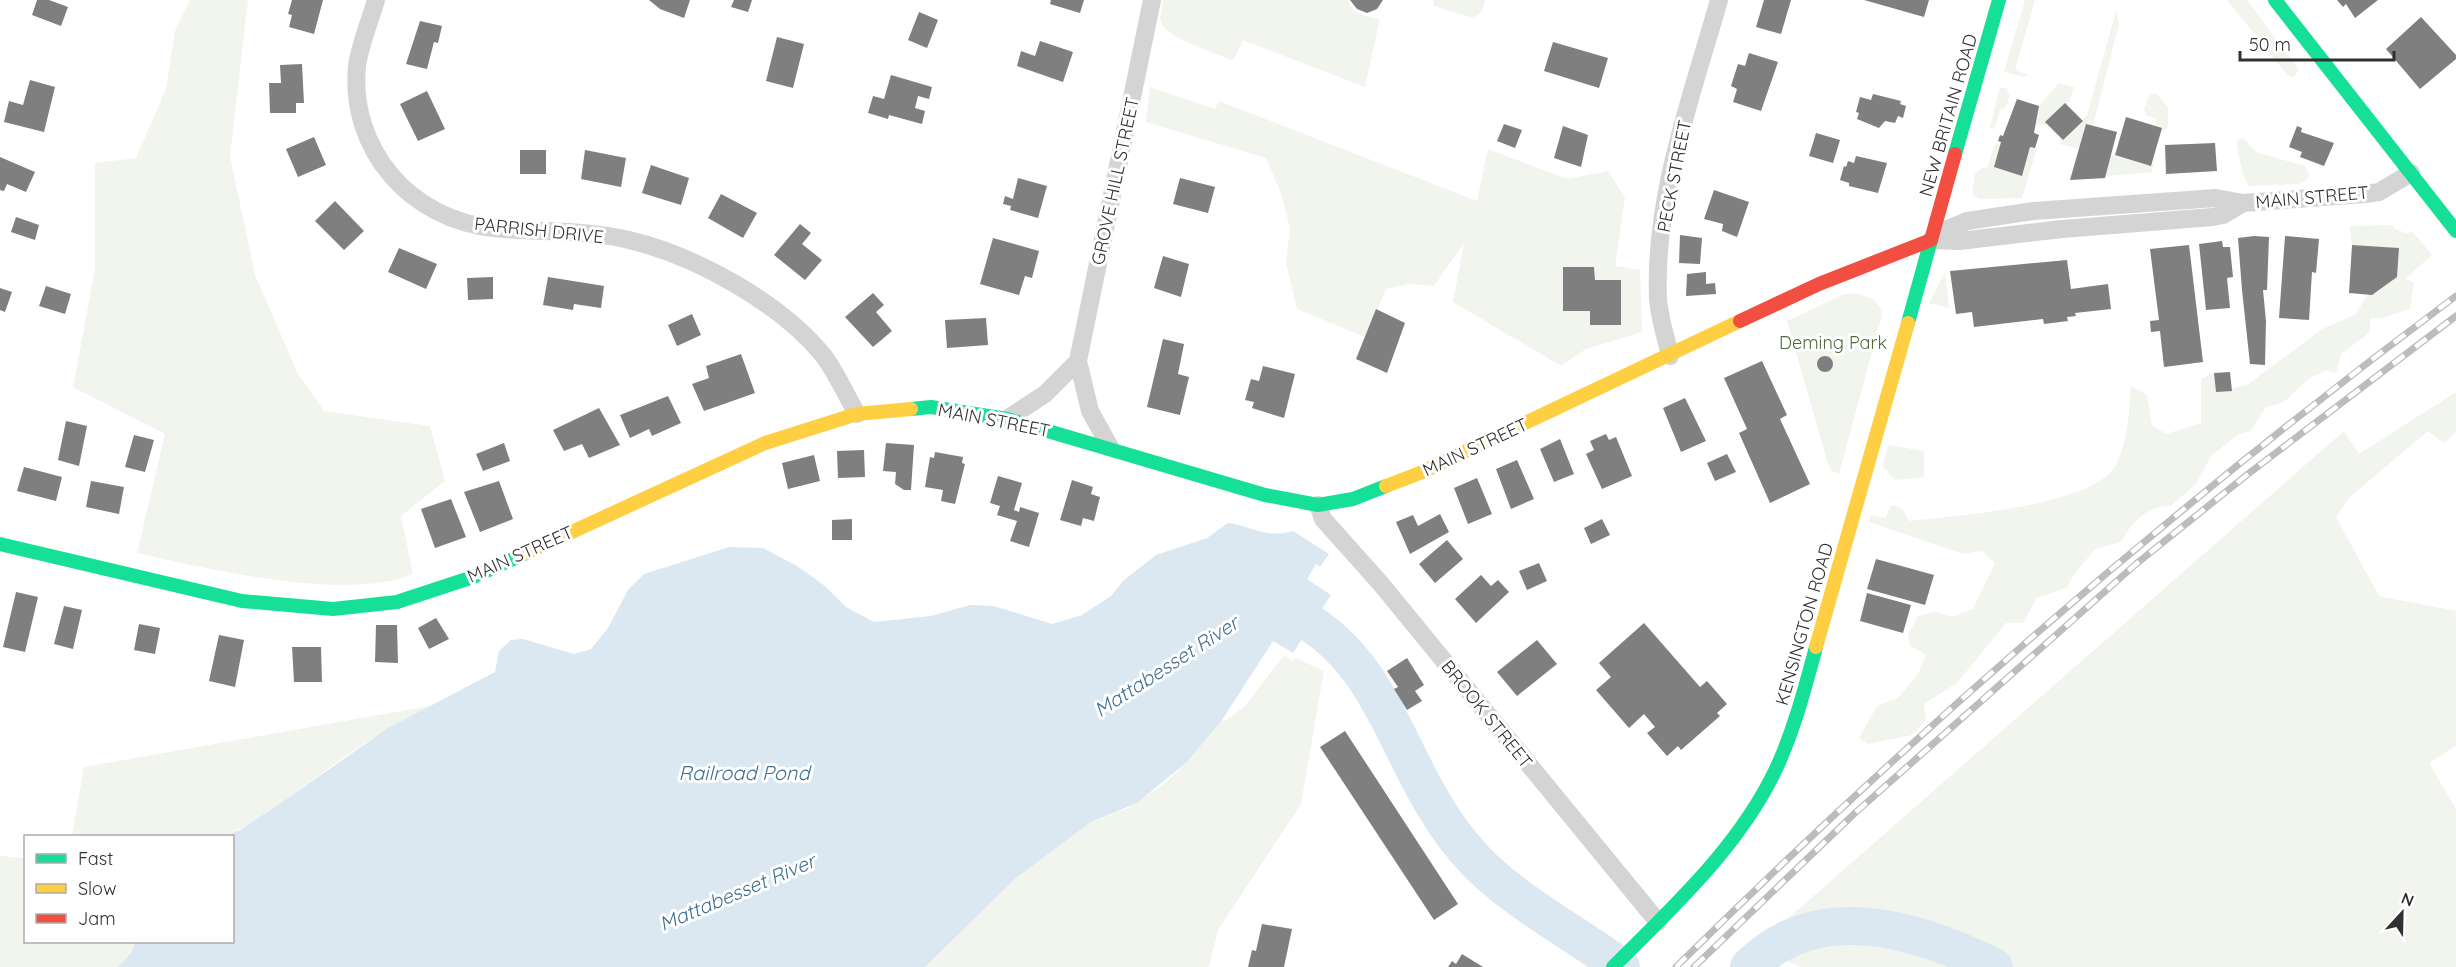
<svg xmlns="http://www.w3.org/2000/svg" width="2456" height="967" font-family="Quicksand,sans-serif">
<style>
.green{fill:#f1f5ed;fill-rule:evenodd}
.water{fill:#dbe8f2}
.lines{fill:none;stroke-linecap:round;stroke-linejoin:round}
.river{stroke:#dbe8f2;stroke-width:38}
.building{fill:#7f7f7f}
.street{stroke:#d4d4d4;stroke-width:18}
.fast{stroke:#16e098;stroke-width:14}
.slow{stroke:#ffcf43;stroke-width:14}
.jam{stroke:#f24e42;stroke-width:14}
.rail-casing{stroke:#bcbcbc;stroke-width:7}
.rail{stroke:#fff;stroke-width:4.5;stroke-dasharray:14;stroke-linecap:butt}
.labels{text-anchor:middle;dominant-baseline:central;stroke-width:6;stroke-linejoin:round;paint-order:stroke}
.street-label{font-size:18px;fill:#303030;stroke:#fff}
.park-label{font-size:18px;fill:#526b3d;stroke:#fff}
.water-label{font-size:20px;font-style:italic;fill:#3f7091;stroke:#fff}
</style>
<rect width="100%" height="100%" fill="#fff"/>
<path class="green" d="M190,0H248L230,156L255,275L297,372L324,411L430,426L445,481L401,516L413,574C347,602 208,569 137,553L165,434L73,387L95,269V163L136,158L166,89L175,31Z
M1164,0H1348C1352,15 1366,16 1380,19L1365,87L1243,40L1234,59L1231,60C1215,53 1168,38 1162,24C1158,17 1162,7 1164,0Z
M1431,0H1485L1482,12L1473,18L1434,6V1Z
M2025,0H2035L2015,70L2028,75L2024,77L2004,72Z
M2227,0H2247L2299,70L2294,77L2288,76Z
M2116,11L2119,24L2093,126L2086,124L2079,149L2060,144V137L2063,140L2087,115Z
M2059,83L2074,87L2068,105L2065,103L2046,122L2047,125H2036L2039,106Z
M1150,87L1215,109L1219,101L1477,201L1488,149L1567,179L1608,171L1625,198L1615,266L1640,270L1642,332L1586,349L1561,366L1453,302L1464,243L1434,286L1409,284L1386,289L1365,337L1297,309L1286,263L1290,229L1282,196L1266,158L1146,122ZM1563,267H1594L1595,280L1621,281V325H1590V311H1563Z
M2000,87L2008,89L2007,93L2010,94L2006,107L2000,110L1995,128L1992,127L1989,131Z
M2150,94H2157L2168,107V128L2160,133L2155,126L2156,119L2146,115L2144,109Z
M2243,138L2256,152L2305,166L2309,174V178L2299,184L2249,186L2243,175L2236,142Z
M1995,144L2001,145L2022,175L2030,147L2037,148L2022,198L1980,199L1972,194L1975,173L1984,167L1987,168Z
M2111,154L2154,164L2152,172L2106,176Z
M2393,225L2395,229L2406,233L2413,232L2432,255L2405,279L2414,282L2410,309L2382,318H2371L2369,333L2341,354L2336,373L2327,370L2308,379L2284,402L2265,408L2251,431L2239,434L2211,456L2196,484L2171,506C2148,505 2131,523 2121,542L2095,549L2073,576L2068,587L2037,598L2023,623H2006L1957,683L1924,704L1926,720L1912,735L1868,744L1859,738L1877,706L1898,698L1918,674L1926,655L1910,646L1908,636L1918,616L1936,612L1952,617L1973,609L1995,563L1981,551L1963,554L1869,522L1870,515L1886,518L1890,507L1894,505L1903,510L1909,521C1954,516 2098,506 2117,463C2128,439 2129,412 2131,386L2147,395L2152,425L2166,434L2201,423V379L2214,373L2216,392L2247,385L2322,329L2355,315L2368,294H2373L2397,277L2399,248L2352,245L2350,226Z
M1945,272L1949,308L1929,303Z
M1844,294C1860,292 1880,297 1882,315L1839,474L1832,471L1828,464L1787,321Z
M2456,392V432L2444,443L2428,431L2350,497L2336,517L2379,596L2456,611V746L2429,763L2456,809V967H1802L1752,950L2344,431L2359,454Z
M1888,445L1924,451V477L1895,480L1883,467Z
M1284,655L1293,661L1296,658L1324,671L1301,804L1218,930L1209,967H925L1016,878L1091,822L1130,807L1164,784L1187,762L1222,720L1225,721L1245,706Z
M430,706C398,724 366,741 336,763C300,788 266,819 225,836H72L84,767Z
M0,856L25,858L26,942H135L132,952L118,967H0Z"/>
<path class="water" d="M1228,523C1253,526 1264,539 1293,531L1329,554L1320,567L1316,564L1307,579L1331,595L1293,653L1273,641L1222,720L1187,762L1137,803L1091,822L1016,878L925,967H118L132,952L135,942H232V836H225L240,830L281,803L388,728L495,672L499,651L511,640L523,639L574,654L591,649L608,628L628,590L644,574L729,547L763,548L797,566L825,586L846,607L874,622L931,616L970,605L994,606L1052,624L1082,615L1111,596L1123,581L1156,555L1207,538Z"/>
<g class="lines">
<path class="river" d="M1264,608C1281,608 1296,614 1310,623C1377,666 1395,741 1434,805C1445,824 1459,843 1474,859C1512,900 1575,933 1621,967
M1749,967C1818,898 1917,929 1994,967"/>
</g>
<path class="building" d="M37,0H49L68,7L61,26L32,15Z
M292,0H323L314,34L289,27L292,15L288,14Z
M649,0H690L684,18L660,9Z
M734,0H752L748,12L731,7Z
M1051,0H1084L1080,13L1050,4Z
M1350,0H1383L1377,9L1367,13L1357,9Z
M1764,0H1791L1781,34L1756,27Z
M1864,0H1929L1924,17Z
M2337,0H2378L2355,18L2346,4L2343,7Z
M919,12L938,20L927,48L908,40Z
M2421,17L2456,55V59L2420,89L2386,49Z
M420,21L442,26L438,43L434,42L427,69L406,64Z
M777,37L804,44L793,88L766,81Z
M1040,41L1073,52L1063,82L1017,66L1021,51L1035,56Z
M1553,42L1608,58L1599,88L1544,71Z
M1749,53L1778,62L1761,111L1733,102L1737,89L1731,86L1738,64L1745,66Z
M302,64L304,103H296V113H270L269,83H281L280,65Z
M891,75L932,87L929,99L918,96L915,108L925,111L922,124L889,115L888,119L868,113L873,96L884,99Z
M30,80L55,87L44,132L4,122L9,101L23,105Z
M427,91L445,129L418,141L400,104Z
M1873,94L1901,101L1900,104L1906,106L1903,118L1898,116L1895,123L1885,121L1879,128L1857,119L1859,113L1856,112L1860,97L1871,100Z
M2017,99L2039,106L2034,133L2039,135L2035,148L2030,147L2022,176L1994,167L2001,142L1998,141L2000,135L2003,136Z
M2065,103L2083,121L2063,140L2045,122Z
M2126,117L2162,128L2151,166L2115,155Z
M1504,124L1522,130L1515,148L1497,141Z
M2086,124L2117,132L2105,178L2070,180Z
M1563,126L1588,135L1581,167L1554,158Z
M2297,126L2302,128L2301,132L2334,143L2324,166L2300,157L2302,152L2289,147Z
M1816,133L1840,140L1833,163L1809,156Z
M314,137L326,165L298,177L286,149Z
M2215,143L2217,171L2166,174L2165,145Z
M520,150H546V174H520Z
M585,150L626,158L621,187L581,179Z
M1856,156L1887,163L1878,193L1849,186V183L1840,180L1844,166L1846,167L1848,161L1854,163Z
M0,157L35,172L26,192L7,184L4,191L0,190Z
M651,165L689,178L681,205L642,193Z
M1018,178L1047,186L1038,218L1010,210L1011,206L1003,204L1005,196L1013,199Z
M1180,178L1215,187L1208,213L1173,204Z
M1714,190L1749,202L1737,237L1722,231L1723,224L1704,219Z
M721,194L757,213L743,238L708,218Z
M335,201L364,231L344,250L315,221Z
M16,217L39,225L35,240L11,232Z
M800,224L811,233L802,244L822,260L805,280L774,255Z
M1680,235L1702,238L1700,264L1679,263Z
M2254,236L2269,237L2267,290H2263L2266,321L2265,365L2250,364L2242,290L2238,238Z
M2285,236L2319,239L2316,273L2312,272L2309,320L2279,318Z
M993,238L1039,251L1032,278L1025,276L1019,295L980,284Z
M2222,241L2223,247H2230L2233,277L2227,278L2230,308L2206,310L2199,244Z
M2189,245L2203,362L2164,367L2160,331L2151,332L2150,321L2159,320L2150,249Z
M2352,245L2399,248L2397,277L2372,295L2349,293Z
M399,248L437,264L426,289L388,272Z
M1163,256L1189,264L1181,297L1154,288Z
M2067,260L2071,289L2108,284L2111,309L2075,313L2076,316L2067,317L2068,321L2044,324L2043,319L1974,327L1972,312L1956,314L1950,271Z
M1563,267H1594L1595,280H1621V325H1590V311H1563Z
M1706,272V284L1715,283L1716,294L1686,296L1687,274Z
M493,277V299L468,300L467,278Z
M548,277L604,286L601,308L574,304L573,310L543,305Z
M46,286L71,294L65,314L39,306Z
M0,288L12,292L5,312L0,310Z
M873,293L884,305L876,312L892,331L873,347L845,317Z
M1376,309L1405,323L1387,373L1356,359Z
M692,314L701,335L677,346L668,325Z
M986,318L988,345L947,348L945,320Z
M1163,339L1184,344L1178,374L1189,377L1180,415L1147,407Z
M741,354L755,393L704,411L692,384L709,378L706,366Z
M1817 364a8 8 0 1 1 16 0a8 8 0 1 1-16 0Z
M1762,361L1787,415L1780,419L1810,484L1770,503L1739,433L1747,429L1724,378Z
M1263,366L1295,374L1284,418L1252,408L1254,402L1245,400L1251,379L1259,381Z
M2230,372L2232,391L2216,392L2214,373Z
M668,396L681,423L652,436L649,429L630,438L620,415Z
M1685,398L1706,441L1681,452L1663,408Z
M599,408L620,445L589,458L582,444L564,451L553,430Z
M66,421L87,426L79,466L58,460Z
M1606,434L1609,440L1616,437L1632,476L1602,489L1586,454L1594,450L1590,441Z
M134,435L154,440L145,472L125,467Z
M1560,439L1574,474L1554,482L1540,449Z
M504,443L510,461L483,471L476,454Z
M886,443L914,445L911,490H904L895,484L896,472L883,471Z
M864,450L865,477L838,478L837,451Z
M935,452L963,457L962,463L965,464L955,504L941,501L943,490L925,487L930,457L934,458Z
M1727,454L1736,472L1715,481L1707,463Z
M814,455L820,481L788,489L782,463Z
M1517,460L1534,499L1511,509L1496,469Z
M24,467L62,477L56,501L17,491Z
M998,476L1022,483L1014,510L1019,512L1020,507L1039,513L1029,547L1010,541L1017,521L997,515L1000,506L990,503Z
M1477,478L1492,514L1468,524L1454,488Z
M1072,480L1093,487L1091,494L1100,497L1094,521L1083,518L1081,526L1060,520Z
M91,481L124,487L119,514L86,507Z
M499,481L513,519L480,532L464,492Z
M451,499L466,537L435,548L421,509Z
M1440,514L1449,532L1410,554L1396,522L1413,515L1418,526Z
M852,519V540H832V520Z
M1602,519L1610,535L1591,544L1584,528Z
M1447,540L1463,559L1435,583L1419,564Z
M1876,559L1934,575L1925,605L1867,589Z
M1539,563L1547,581L1527,590L1519,571Z
M1481,575L1491,586L1498,580L1509,592L1476,623L1455,599Z
M16,592L38,597L25,652L3,647Z
M1867,593L1911,605L1903,633L1860,621Z
M64,606L82,610L73,649L54,644Z
M436,618L449,639L429,649L418,628Z
M1644,623L1700,687L1707,681L1727,704L1717,713L1720,716L1681,750L1678,746L1667,756L1647,733L1655,727L1644,714L1629,728L1596,690L1611,677L1599,663Z
M139,624L160,628L155,654L134,650Z
M376,625H397L398,663L375,662Z
M219,635L244,640L235,687L209,681Z
M1537,640L1557,664L1517,696L1497,672Z
M292,647H321L322,682H294Z
M1407,658L1424,685L1415,691L1422,701L1407,710L1394,689L1398,687L1387,671Z
M1345,731L1458,904L1434,920L1320,747Z
M1262,924L1292,929L1284,967H1248L1252,950L1256,951Z
M1462,954L1483,967H1448L1452,961L1456,964Z"/>
<g class="lines">
<path class="street" d="M376,0C370,21 360,44 357,66C349,150 411,220 494,228C539,233 584,229 629,240C696,256 779,302 823,355C836,372 846,395 857,414
M1931,240L1943,231L1967,221L2034,211L2216,198L2243,203L2365,194L2379,192L2411,173
M1931,240L1959,241L2062,229L2213,217L2223,215L2243,203
M1670,356C1666,337 1659,317 1658,298C1654,196 1692,96 1719,0
M1078,361L1090,411L1110,447
M1007,419L1045,394L1078,361L1152,0
M1318,505L1323,519L1381,584L1658,922"/>
<path class="fast" d="M2275,0L2456,231
M1955,154L1999,0
M1908,323L1931,240
M911,409L931,407L1007,419L1265,495L1318,505L1353,499L1386,486
M0,544L242,601L333,609L397,602L473,577L524,554
M1613,967C1673,907 1739,847 1776,769C1794,730 1805,688 1816,647"/>
<path class="slow" d="M1386,486L1420,473L1740,321
M524,554L765,443L857,414L911,409
M1816,647L1908,323"/>
<path class="jam" d="M1740,321L1819,284L1931,240L1955,154"/>
<defs>
<path id="rail" d="M1676,967C1920,726 2181,501 2456,296
M1694,967L1855,813L2136,564L2248,474L2456,316"/>
</defs>
<use href="#rail" class="rail-casing"/>
<use href="#rail" class="rail"/>
</g>
<g class="labels">
<g class="street-label">
<text transform="translate(1948 115) rotate(-74)">NEW BRITAIN ROAD</text>
<text transform="translate(1674 176) rotate(-79)">PECK STREET</text>
<text transform="translate(1115 181) rotate(-78)">GROVE HILL STREET</text>
<text transform="translate(2312 197) rotate(-5)">MAIN STREET</text>
<text transform="translate(539 230) rotate(6)">PARRISH DRIVE</text>
<text transform="translate(994 420) rotate(11)">MAIN STREET</text>
<text transform="translate(1475 447) rotate(-25)">MAIN STREET</text>
<text transform="translate(520 554) rotate(-24)">MAIN STREET</text>
<text transform="translate(1804 624) rotate(-74)">KENSINGTON ROAD</text>
<text transform="translate(1487 714) rotate(51)">BROOK STREET</text>
</g>
<g class="park-label">
<text x="1833" y="342">Deming Park</text>
</g>
<g class="water-label">
<text transform="translate(1166 666) rotate(-33)">Mattabesset River</text>
<text x="744" y="772">Railroad Pond</text>
<text transform="translate(737 892) rotate(-23)">Mattabesset River</text>
</g>
</g>
<rect x="24" y="835" width="210" height="108" fill="#ffffff" stroke="#acacac" stroke-width="1.5"/>
<rect x="36" y="854" width="30" height="9" fill="#16e098" stroke="#acacac" stroke-width="1.5"/>
<text x="78" y="865" font-size="18" fill="#303030">Fast</text>
<rect x="36" y="884" width="30" height="9" fill="#ffcf43" stroke="#acacac" stroke-width="1.5"/>
<text x="78" y="895" font-size="18" fill="#303030">Slow</text>
<rect x="36" y="914" width="30" height="9" fill="#f24e42" stroke="#acacac" stroke-width="1.5"/>
<text x="78" y="925" font-size="18" fill="#303030">Jam</text>
<g transform="translate(2402 913) rotate(22)" stroke="#ffffff" stroke-width="4.5" paint-order="stroke">
<path d="M0-4.5L10 22L0 15L-10 22Z" fill="#303030"/>
<text y="-9" font-size="16" font-weight="bold" text-anchor="middle" fill="#303030">N</text>
</g>
<path d="M2240 51v9h154v-9" fill="none" stroke="#303030" stroke-width="3"/>
<text x="2249" y="51" font-size="18" fill="#303030" stroke="#ffffff" stroke-width="4.5" paint-order="stroke">50 m</text>
</svg>
